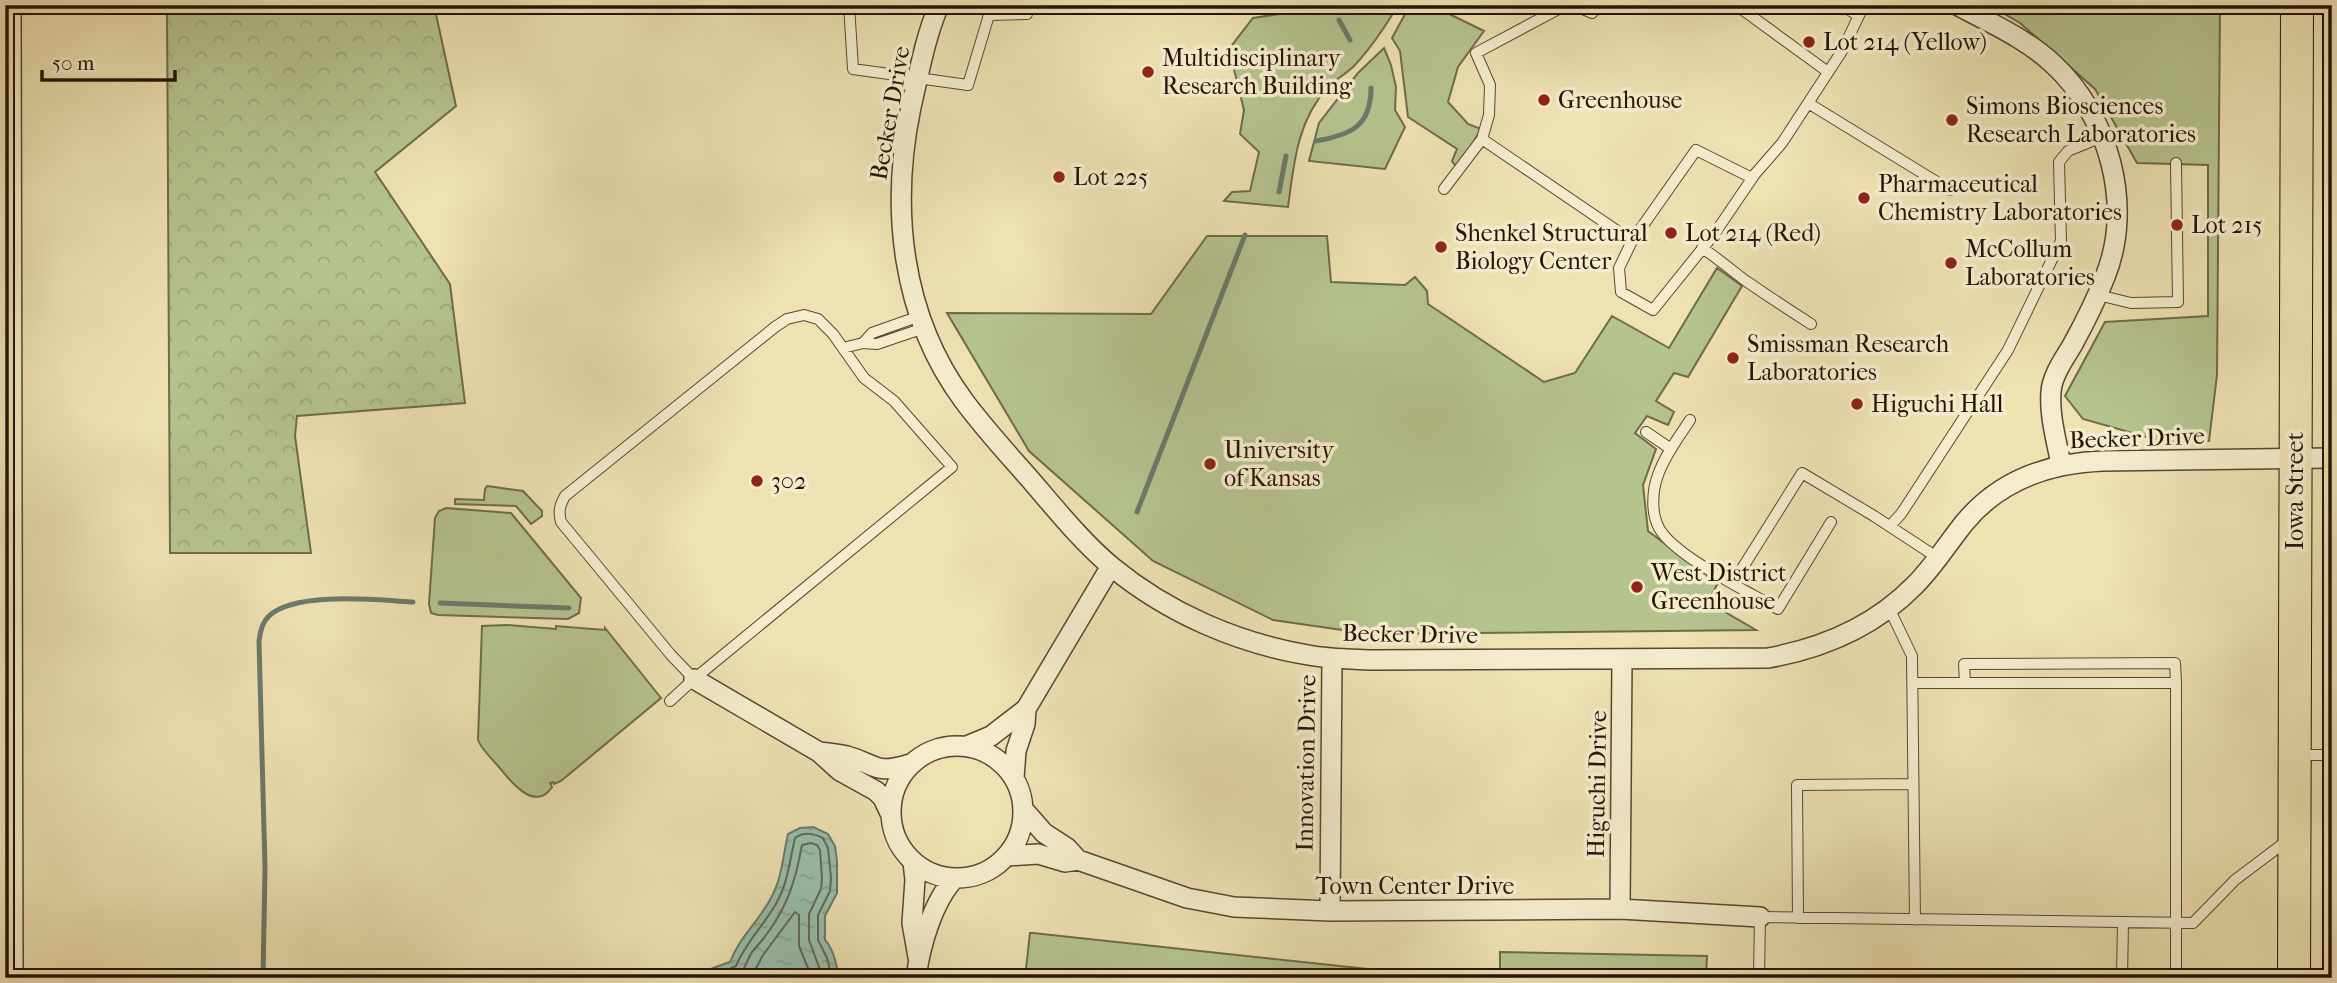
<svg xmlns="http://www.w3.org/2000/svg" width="2337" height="983" font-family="'IM FELL French Canon',serif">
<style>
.green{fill:#b5c38f;stroke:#6e6b4b;stroke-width:2}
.forest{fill:url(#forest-crowns);stroke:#6e6b4b;stroke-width:2}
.garden{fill:url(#garden-furrows);stroke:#6e6b4b;stroke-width:2}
.water{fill:url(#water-ripples);stroke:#6b7a69;stroke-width:2}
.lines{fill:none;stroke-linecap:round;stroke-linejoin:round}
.shore{stroke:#606859;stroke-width:2}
.stream{stroke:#6b7a69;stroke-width:5}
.service-casing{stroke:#594632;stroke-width:12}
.minor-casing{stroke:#594632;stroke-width:22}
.trunk-casing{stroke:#271307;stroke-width:34}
.service{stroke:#f4eccd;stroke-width:10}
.minor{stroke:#f4eccd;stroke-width:19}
.trunk{stroke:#eee1b2;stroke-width:32}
.poi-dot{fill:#8f2418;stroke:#f4eccd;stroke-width:2.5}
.labels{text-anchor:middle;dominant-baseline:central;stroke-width:7;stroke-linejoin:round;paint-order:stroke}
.poi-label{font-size:24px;fill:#271307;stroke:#f4eccd;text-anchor:start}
.street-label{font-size:24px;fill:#271307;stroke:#f4eccd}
</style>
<defs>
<pattern id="forest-crowns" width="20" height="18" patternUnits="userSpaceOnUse" patternTransform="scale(1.75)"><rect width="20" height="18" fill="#b5c38f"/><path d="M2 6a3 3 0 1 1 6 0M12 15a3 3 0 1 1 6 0" fill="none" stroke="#9ca77a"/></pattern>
<pattern id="garden-furrows" width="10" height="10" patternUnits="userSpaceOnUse" patternTransform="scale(1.75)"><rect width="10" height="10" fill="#b5c38f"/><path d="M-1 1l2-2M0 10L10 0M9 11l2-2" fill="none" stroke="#9ca77a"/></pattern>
<pattern id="water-ripples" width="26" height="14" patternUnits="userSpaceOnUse" patternTransform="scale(1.75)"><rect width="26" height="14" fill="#99beab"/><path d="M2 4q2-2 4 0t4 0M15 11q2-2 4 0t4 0" fill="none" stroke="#84a292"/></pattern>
</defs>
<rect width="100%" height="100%" fill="#eee1b2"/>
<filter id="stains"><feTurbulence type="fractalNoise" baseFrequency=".00286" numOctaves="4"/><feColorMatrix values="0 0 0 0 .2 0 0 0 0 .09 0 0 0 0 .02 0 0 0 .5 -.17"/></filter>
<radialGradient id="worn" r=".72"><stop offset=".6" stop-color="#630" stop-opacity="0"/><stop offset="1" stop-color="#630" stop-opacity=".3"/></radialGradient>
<path class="green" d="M1290,5H1398C1385,27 1371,48 1354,66C1346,74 1336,79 1328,87C1297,121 1294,163 1288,207L1224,201L1232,192L1250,191L1259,152L1240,134L1244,110L1229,49L1253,18L1286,13Z
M1410,5H1431L1484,31L1458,67L1448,102L1468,124L1481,129L1458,169L1452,161L1457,149L1408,117L1400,51L1392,38Z
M1989,5H2220L2217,375L2209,441L2164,442L2083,419L2065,396L2105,322L2208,316V165L2137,163L2095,89L2020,23Z
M1384,48L1391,65L1396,87L1395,110L1405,127L1385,169L1309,161L1319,123L1358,73Z
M1207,236H1327L1331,282L1405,285L1415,277L1427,291L1428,304L1544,382L1575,373L1612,316L1669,348L1717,268L1742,286L1688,377L1674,373L1656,401L1674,412L1668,425L1647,416L1635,433L1656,449L1643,485L1648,531L1718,583L1708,602L1756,630L1370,634L1273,620L1153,561L1029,451L947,313L1151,314Z
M487,486L523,491L542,511V516L531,524L516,506L455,504V499L484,500L485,489Z
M446,508L511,513L581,598L579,613L568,619L438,615L431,613L429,604L435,518L439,511Z
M507,625L556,629V626L605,630V628L661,698L561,781L554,784L553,782L550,783L552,787C535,813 510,781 499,767C492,759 482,750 478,740L482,626Z
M1030,933H1033L1423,975V978H1025Z
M1500,952L1707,956L1706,978H1500Z"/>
<path class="forest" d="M167,5H434L456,106L375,172L450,284L465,403L297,416L295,436L311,553H170Z"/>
<path class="garden" d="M1474,5H1559L1553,9H1496Z"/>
<path class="water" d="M813,827L828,834L835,846L837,861V893L825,916V940C833,948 837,966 839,978H695L713,968L730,962C739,938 759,921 771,898C782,878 783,856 788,834L800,828Z"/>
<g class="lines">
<path class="shore" d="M709,978L736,966C746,942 765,924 777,902C788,882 790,859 795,838C803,832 814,833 823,838L828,848L831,878L830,891L818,915V940L827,958L832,978
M734,978C745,972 746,962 752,952C757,946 762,941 766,935C787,908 796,879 802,845L811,843L817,845L820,850L822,878L821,889L809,914V940L823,978
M751,978L763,955L795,912L799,915V946L812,978"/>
<path class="stream" d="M1339,20L1350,40
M1316,141C1350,135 1371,127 1371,88
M1279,192L1286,156
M1137,512L1245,235
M440,603L569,608
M263,978L265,868L259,641C260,632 262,622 269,616C295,591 378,600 413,602"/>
<defs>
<path id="service" d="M849,5L853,69L968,85L989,15L1027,14
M1573,5L1592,13L1600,5
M1736,5L1828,72
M1842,5L1857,15
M1808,103L1950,190
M1482,139L1489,115L1490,85L1476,53L1566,5
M1752,178L1696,150L1632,241L1619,268L1621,292L1653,310L1715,233L1755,174L1782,143L1842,51L1864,5
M1444,189L1482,139L1632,241
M1702,248C1719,259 1731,270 1746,281C1768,296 1789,310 1811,324
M2098,295L2131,303L2178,302L2176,163
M804,315L818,319L833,334L864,378L894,401L952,467L694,679L671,655L561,522C558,511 560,505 565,496L775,327L787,319Z
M863,343L872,333L920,316
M843,348L863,343L877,344L924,328
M1690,420C1679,437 1665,455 1658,475C1652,491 1651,513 1659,528C1674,556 1749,592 1778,609L1831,522
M1646,432L1671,449
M1890,526L1901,514L2008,350L2061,241L2059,162L2068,151L2102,137
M1733,583L1802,473L1874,516L1938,558
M1889,608L1912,656L1915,920
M1913,683H2176V978
M1965,683L1964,664L2175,663L2176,683
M670,701L694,679
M2298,755H2332
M1798,918L1797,785L1913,784
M1759,978L1760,917L2193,923L2235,880L2288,840
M2122,978L2123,922"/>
<path id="minor" d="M11,5L13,978
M939,5C925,38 919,73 911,107C890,208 901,316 964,401C984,428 1007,453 1029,478C1055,508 1081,541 1112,567C1168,613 1237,643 1308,655C1329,659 1351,659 1372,660L1768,658C1824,648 1875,626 1915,585C1934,566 1948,543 1965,522C2000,480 2050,463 2103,461L2332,458
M1957,5C1990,23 2025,38 2052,63C2109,115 2134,205 2105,277C2096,300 2085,322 2073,344C2065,358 2052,375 2051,392C2049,416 2057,442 2061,465
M694,679L819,752L840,771L876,791L883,798L890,813
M891 812a66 66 0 1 1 132 0a66 66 0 1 1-132 0Z
M967,746L991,736L1026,709
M819,752C828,753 838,754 847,756C879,765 873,775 910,764
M1014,778L1016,751L1025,724L1026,709L1111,566
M1023,809L1044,833L1067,848L1078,860
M1006,856L1038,854L1065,862L1078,860L1187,898L1234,907L1330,911L1620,909L1760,917
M913,862L915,880L912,923L918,957
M1620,909L1622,660
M1330,911L1332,658
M916,978C920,946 933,901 955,878"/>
<path id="trunk" d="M2294,978L2297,5"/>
</defs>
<use href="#service" class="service-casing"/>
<use href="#minor" class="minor-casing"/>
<use href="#trunk" class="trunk-casing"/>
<use href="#service" class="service"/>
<use href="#minor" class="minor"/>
<use href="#trunk" class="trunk"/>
</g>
<g class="poi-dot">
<circle cx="1809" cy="42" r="7"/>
<circle cx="1148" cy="72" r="7"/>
<circle cx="1544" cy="100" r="7"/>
<circle cx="1952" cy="120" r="7"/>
<circle cx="1059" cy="177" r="7"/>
<circle cx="1864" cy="198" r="7"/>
<circle cx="2177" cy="225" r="7"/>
<circle cx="1671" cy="233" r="7"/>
<circle cx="1441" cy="247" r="7"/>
<circle cx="1951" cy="263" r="7"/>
<circle cx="1733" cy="358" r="7"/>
<circle cx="1857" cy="404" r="7"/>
<circle cx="1210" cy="464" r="7"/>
<circle cx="757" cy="481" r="7"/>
<circle cx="1637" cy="587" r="7"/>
</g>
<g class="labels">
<g class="poi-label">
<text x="1823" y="42">Lot 214 (Yellow)</text>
<text x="1162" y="58">Multidisciplinary<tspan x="1162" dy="28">Research Building</tspan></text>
<text x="1558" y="100">Greenhouse</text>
<text x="1966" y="106">Simons Biosciences<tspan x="1966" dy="28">Research Laboratories</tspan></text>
<text x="1073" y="177">Lot 225</text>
<text x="1878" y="184">Pharmaceutical<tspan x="1878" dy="28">Chemistry Laboratories</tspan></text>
<text x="2191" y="225">Lot 215</text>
<text x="1455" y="233">Shenkel Structural<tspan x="1455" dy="28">Biology Center</tspan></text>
<text x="1685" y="233">Lot 214 (Red)</text>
<text x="1965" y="249">McCollum<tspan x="1965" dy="28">Laboratories</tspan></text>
<text x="1747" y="344">Smissman Research<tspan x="1747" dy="28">Laboratories</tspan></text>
<text x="1871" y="404">Higuchi Hall</text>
<text x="1224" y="450">University<tspan x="1224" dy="28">of Kansas</tspan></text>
<text x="771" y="481">302</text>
<text x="1651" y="573">West District<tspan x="1651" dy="28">Greenhouse</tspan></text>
</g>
<g class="street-label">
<text transform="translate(890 113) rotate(-80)">Becker Drive</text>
<text transform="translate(2137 438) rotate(-2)">Becker Drive</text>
<text transform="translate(2295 491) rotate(-90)">Iowa Street</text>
<text transform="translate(1410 634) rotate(1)">Becker Drive</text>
<text transform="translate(1306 763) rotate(-89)">Innovation Drive</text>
<text transform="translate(1597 784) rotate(-89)">Higuchi Drive</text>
<text x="1415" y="886">Town Center Drive</text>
</g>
</g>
<rect width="2337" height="983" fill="none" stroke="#eee1b2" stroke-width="28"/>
<rect x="7" y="7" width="2323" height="969" fill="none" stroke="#271307" stroke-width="3.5"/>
<rect x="14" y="14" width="2309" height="955" fill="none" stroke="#271307" stroke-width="2"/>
<path d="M42 70v10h133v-10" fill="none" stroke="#271307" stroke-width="3.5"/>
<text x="52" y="70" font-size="21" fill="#271307" stroke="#f4eccd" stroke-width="5" paint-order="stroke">50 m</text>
<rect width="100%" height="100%" filter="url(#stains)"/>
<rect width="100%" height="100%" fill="url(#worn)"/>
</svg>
